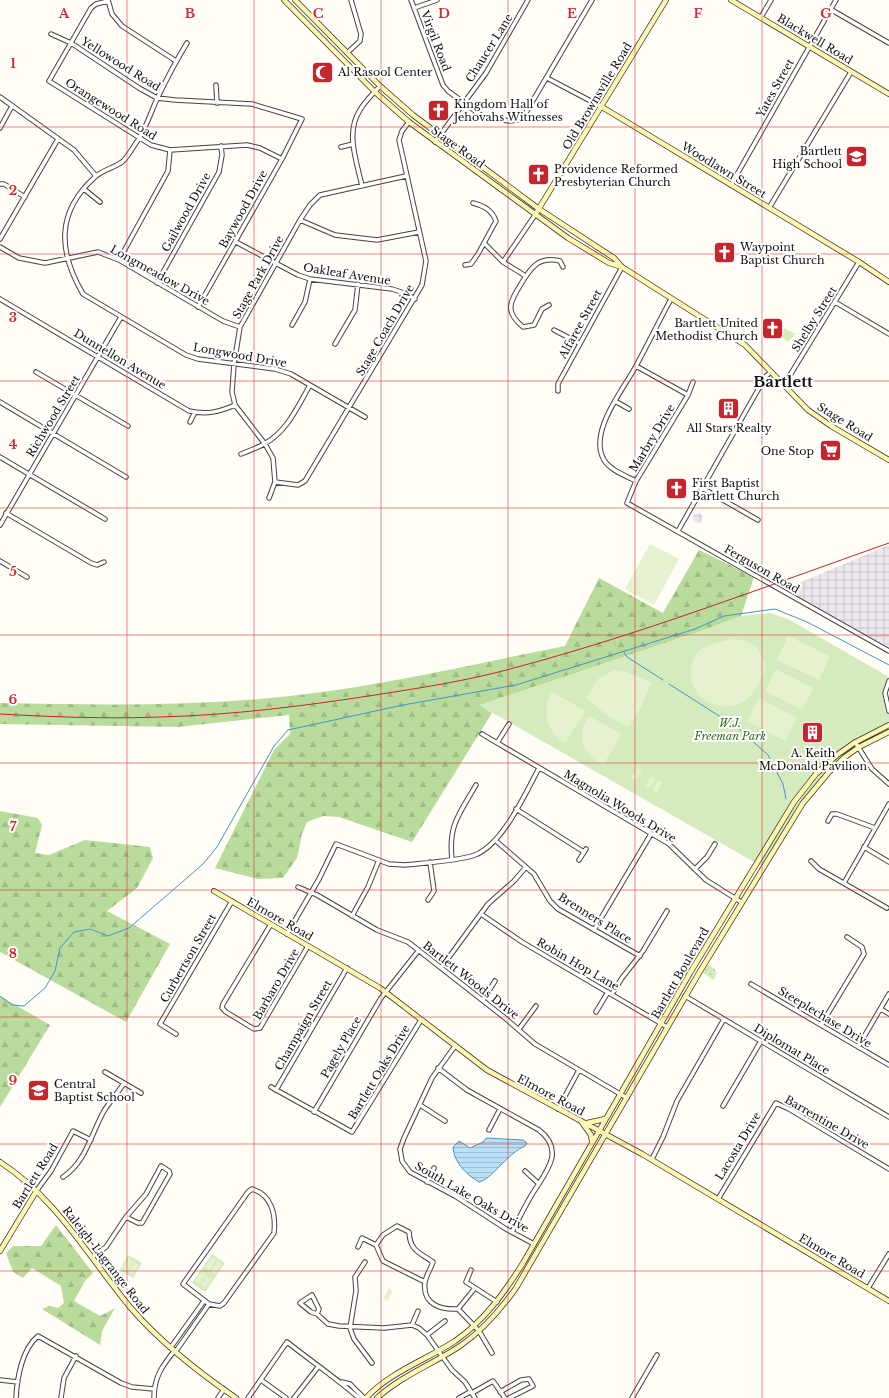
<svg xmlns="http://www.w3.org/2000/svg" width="889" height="1398" font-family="'Libre Baskerville',serif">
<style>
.industrial{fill:url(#industrial-grid)}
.grass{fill:url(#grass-dots)}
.forest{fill:url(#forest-firs)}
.park{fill:#d5ebbd}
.pitch{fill:#e6f2cf}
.water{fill:url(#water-rules);stroke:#3f96cf}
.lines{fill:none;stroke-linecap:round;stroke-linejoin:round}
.stream{stroke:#3f96cf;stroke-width:1}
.street-casing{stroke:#444;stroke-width:5.5}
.secondary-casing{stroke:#333;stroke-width:6}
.street{stroke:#fff;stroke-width:3.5}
.secondary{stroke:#fff6b0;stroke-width:4.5}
.rail{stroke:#c4262e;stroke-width:1}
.grid{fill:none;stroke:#d62828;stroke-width:1;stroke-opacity:0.55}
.labels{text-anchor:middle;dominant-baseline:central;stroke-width:4;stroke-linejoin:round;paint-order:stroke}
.street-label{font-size:11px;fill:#111;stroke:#fff}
.poi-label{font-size:11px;fill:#111;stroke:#fff;text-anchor:start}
.park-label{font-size:11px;font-style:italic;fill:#2f6b1f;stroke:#fff}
.district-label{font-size:15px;font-weight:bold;fill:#111;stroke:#fff}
.grid-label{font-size:13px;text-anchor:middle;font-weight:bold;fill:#d62828;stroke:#fff;stroke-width:4;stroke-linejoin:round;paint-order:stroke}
</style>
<defs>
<pattern id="industrial-grid" width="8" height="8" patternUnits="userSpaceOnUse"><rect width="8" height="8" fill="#eee6ef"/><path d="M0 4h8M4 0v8" fill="none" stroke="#cbc4cc"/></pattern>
<pattern id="grass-dots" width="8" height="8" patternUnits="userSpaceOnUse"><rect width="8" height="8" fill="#d5ebbd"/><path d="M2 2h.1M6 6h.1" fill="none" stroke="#b6c8a1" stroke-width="1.8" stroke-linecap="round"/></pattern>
<pattern id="forest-firs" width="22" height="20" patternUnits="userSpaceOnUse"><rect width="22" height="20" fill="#b9dc9c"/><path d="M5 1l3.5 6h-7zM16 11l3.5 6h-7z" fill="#9ebc85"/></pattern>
<pattern id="water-rules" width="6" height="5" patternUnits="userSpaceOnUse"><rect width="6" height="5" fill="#b9e0f7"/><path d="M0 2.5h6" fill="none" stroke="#9ebfd3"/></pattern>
</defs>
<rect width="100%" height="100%" fill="#fffdf5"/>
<path class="industrial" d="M693 518a5 5 0 1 1 10 0a5 5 0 1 1-10 0Z
M889,545V647L785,589Z"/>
<path class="grass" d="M708,965L714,968L717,973L713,980L703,973Z"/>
<path class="forest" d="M699,550L754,577L741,616L707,629L480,705L492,713L412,842L339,817L323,816L307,822L302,834L297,858L283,878L258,879L215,868L274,750L290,734L289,715L177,727L0,724V703C103,705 205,707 307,694C394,683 479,663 565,646L599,578L663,613Z
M0,811L38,818L42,825L35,853L49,855L85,840L150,847L153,858L137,888L107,911L170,944L126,1022L0,952Z
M0,996L50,1025L0,1107Z
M56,1225L93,1273L85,1281L74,1301L100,1316L115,1308L102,1331L100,1345L42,1309L49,1306L58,1308L64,1303L61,1286L32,1268L23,1278L13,1272L6,1253L13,1246H41Z"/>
<path class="park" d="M784,328L795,334L788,342L785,340L781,333Z
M769,613L788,619L889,677L885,693L889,711V732L859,747L817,785L763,867L479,705L707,629L741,616Z
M212,1254L225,1263L205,1292L192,1283Z
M128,1255L142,1263L133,1278L120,1270Z"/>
<path class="pitch" d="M650,544L679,559L654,605L625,589Z
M788,636L830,656L819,680L777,660Z
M731,639C755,642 759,645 766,668C761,677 756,691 748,698C724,720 682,696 692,664C693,660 696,653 699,651C707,644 721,642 731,639Z
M776,669L813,688L802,710L765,691Z
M614,670L626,672L651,682L642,705L630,726L627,727L607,715L586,698L598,679Z
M552,692L584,710L585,712L565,743C547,732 540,710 552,692Z
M759,698L797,718L785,741L747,721Z
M589,716L620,733L621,736L603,765C583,753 575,737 589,716Z
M637,768L642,770L636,780L631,778Z
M651,776L656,778L650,788L645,786Z
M658,780L662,782L657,792L652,790Z
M212,1257L216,1260L210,1270L205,1267Z
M128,1258L133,1261L127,1271L122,1269Z
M218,1261L222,1264L215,1274L211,1271Z
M134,1262L139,1265L133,1275L128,1272Z
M202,1272L206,1275L199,1284L195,1281Z
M207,1276L212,1279L205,1288L201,1285Z
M389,1288L393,1291L388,1301L383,1298Z"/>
<path class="water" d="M486,1138L523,1140L527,1143L525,1146C508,1153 491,1180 479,1182C466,1174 454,1163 453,1147L459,1141L470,1148L483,1142Z"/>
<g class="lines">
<path class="stream" d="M624,652L627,657L663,680
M669,684L738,728L768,755L783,784L786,799
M0,996L12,1005L24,1006L45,988L55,971L60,948L74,932L90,929L108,936L129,928L203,864L217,847L274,746L288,730L403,705L516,685L695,629L724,616L775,609L807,622L889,665"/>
<defs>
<path id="street" d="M108,0L112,14L122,26L176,61
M411,0L443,85L448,91L482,116L509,121L518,120L525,114L592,0
M108,1L96,4L91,8L49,81L151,145L170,150L247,145L260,148L282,159
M414,8L437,0
M830,9L889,43
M761,17L771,0
M51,34L71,43L139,88L157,98L175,100L252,104L302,119L282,159L198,307
M187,43C176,61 166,80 157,99C151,112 146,128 138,140C133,147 128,157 122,162C114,168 102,170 95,177C56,212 58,251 83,294L186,355L198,359L275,369L291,374L365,417
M347,53L360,41L361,34L351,0
M547,78L602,107
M216,85L217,103
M0,97L74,150L96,176
M0,128L12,106
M435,142L486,73L528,0
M341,147L353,144
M0,184H4L25,197
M731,185L836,0
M362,186C357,162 345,133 360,110C365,101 373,94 380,86
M84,189L100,202
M769,208L851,72
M300,220L335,235L377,240L419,232
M0,239L58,139
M236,242L298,275L310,279L392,289L404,293L415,299
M484,243L503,262L524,275
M0,247L19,258L45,263L98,252L119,260L223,321L240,327
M119,260L168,171L170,150
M503,262L535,215
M465,265L471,264L478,254L496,221C492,210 484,206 473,203
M157,283L219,172L222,155L221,146
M0,299L189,411C207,415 219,412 235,405
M835,302L889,334
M549,305L542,309L534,325L523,327C504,311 510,302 521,284C531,267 539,256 560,261L563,267
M292,325L305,302L310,279
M554,330L579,343
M335,344L355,310L358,284
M636,366L688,395
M36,372L128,426
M693,382L688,395L636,481L627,503L889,651
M784,385L859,262
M558,391V384L622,267
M615,401L629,409
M0,402L126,477
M190,422L195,412
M241,454C249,451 257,448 264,444C287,432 298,406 310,385
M0,457L105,519
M636,481C626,476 610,470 604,460C588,432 623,390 636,366C648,344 659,321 671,299
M275,482L298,485L305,481L422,285L426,261L399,140L402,131L409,122
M702,488L758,520
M269,498L275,482L273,458L265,444L235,405L232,392L234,364L240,327L300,220L310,205L320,195L406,176
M6,513L91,563L97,565L104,562
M0,525L121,317
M678,531L755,395L766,376L771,372
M0,561L27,577
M889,681L885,693L889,711
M482,734L669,844L706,880L741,902
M855,742L872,769L889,784
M497,743L509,724
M516,809L584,852
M828,821L832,814H837L875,828
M496,841L534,874L550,901L558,909L640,956
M864,847L889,862
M452,859C448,825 460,813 476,785
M579,860L586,849
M811,861L819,869L887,908
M695,869L707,857L715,844
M844,883L889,804
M298,887L317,895L377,930L408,942L505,1018L535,1044L627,1098
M428,900L434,891L430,862
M481,914L522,942L667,1027
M352,916L368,887L379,860
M271,924L223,1004L222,1008L226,1012L254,1029L260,1028L308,946
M594,930L651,834
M287,934L319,879L336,844L389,864L405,865C424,863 458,861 475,855C503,844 525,794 539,768
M441,968L488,904L514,881L526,867
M751,984L889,1065
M612,994L622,978L643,951L667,911
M685,996L889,1117
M483,1000L495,981
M881,1009L889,1014
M596,1012L608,992
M821,1025L864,954L862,947L847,937
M519,1029L536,1006
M176,1034L160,1024L232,901
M455,1046L432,1078L404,1138L400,1149L402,1161L410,1172L455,1196L506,1229L534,1244
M858,1047L889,994
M438,1068L467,1090L539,1130C567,1152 544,1174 531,1196C524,1208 518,1220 512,1232
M105,1072L141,1093
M271,1087L352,1132L421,1020
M276,1090L347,968
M420,1105L445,1121
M723,1106L761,1041
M558,1109L579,1070
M314,1112L381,998L419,950
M489,1130L500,1109
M652,1159L663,1137L677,1101L724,1019
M161,1166L169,1171L170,1174L142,1223H138L126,1217L146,1194Z
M525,1171L539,1184
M63,1177C86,1162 91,1134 104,1111C110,1101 118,1093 124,1083
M427,1182L434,1168
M252,1189C272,1195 276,1215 274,1233L224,1303L220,1306L209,1304L183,1284L248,1192Z
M37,1190L51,1171L73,1131L91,1140
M718,1199L776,1103L789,1109L889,1169
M376,1245L383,1235L397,1226L409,1232C410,1251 419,1252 433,1262C431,1268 426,1276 425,1282C422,1304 440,1310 458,1309L479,1331L492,1353
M376,1245L383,1261L425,1282
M358,1247L362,1238L376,1245
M92,1257L106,1247L126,1217
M365,1262L355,1277L356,1291L350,1328L354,1339L372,1363
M471,1270L466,1282L497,1302
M868,1288L889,1254
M458,1309L475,1288
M317,1314L311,1312L300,1303L312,1295L319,1309L317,1314L328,1324L339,1326L384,1328L412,1325L419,1328L427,1335L452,1370L465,1382L475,1398
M412,1325L418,1311
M427,1335L445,1321
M171,1347L204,1301
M176,1351L209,1304
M0,1380L18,1382
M261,1380L286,1398
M342,1382L350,1384L364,1398
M500,1392L521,1380L529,1379L533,1386L509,1398
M472,1393L493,1381L505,1398
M16,1398C17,1378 22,1349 38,1336L121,1383L132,1387L154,1389
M61,1398L64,1378L76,1356
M154,1398C154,1377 162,1366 175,1350
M218,1398L224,1389
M248,1398L287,1342C311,1361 336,1378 359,1398
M294,1398L318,1367
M459,1398L470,1392
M632,1398L657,1355"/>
<path id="secondary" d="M284,0L375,92L409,122L568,238L609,263L622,267
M295,0L380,86L413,115L539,209L614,258L622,267L745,345L808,410L831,426L889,460
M731,0L889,94
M602,107L859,262L889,282
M535,215L666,0
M214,891L380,988L487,1070L642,1154L889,1301
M581,1121L591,1135L592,1142
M587,1123L605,1119
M0,1162C58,1200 87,1255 130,1307C160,1342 198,1372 236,1398
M0,1251L37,1190
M366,1398C390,1372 426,1360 455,1341C484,1321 505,1292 523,1263L690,973L794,802L816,774L837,755L854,743L889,725
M377,1398C401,1376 433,1364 460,1346C482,1331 501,1309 516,1288L699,973L803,803L829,772L845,757L859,747L889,732"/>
</defs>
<use href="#street" class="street-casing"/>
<use href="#secondary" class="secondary-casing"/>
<use href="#street" class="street"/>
<use href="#secondary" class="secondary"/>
<path class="rail" d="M0,714C53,717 107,719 161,717C233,715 304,706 375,695C420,688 466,681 510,669C639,635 764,587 889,543"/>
</g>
<path class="grid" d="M127,0V1398M254,0V1398M381,0V1398M508,0V1398M635,0V1398M762,0V1398M0,127H889M0,254H889M0,381H889M0,508H889M0,635H889M0,763H889M0,890H889M0,1017H889M0,1144H889M0,1271H889"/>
<defs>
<symbol id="mosque-square" viewBox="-11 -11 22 22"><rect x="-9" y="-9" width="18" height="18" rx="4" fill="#c4262e" stroke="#fff"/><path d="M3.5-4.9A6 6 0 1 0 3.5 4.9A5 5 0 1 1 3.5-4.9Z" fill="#fff"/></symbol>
<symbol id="church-square" viewBox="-11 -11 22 22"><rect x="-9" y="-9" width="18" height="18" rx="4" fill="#c4262e" stroke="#fff"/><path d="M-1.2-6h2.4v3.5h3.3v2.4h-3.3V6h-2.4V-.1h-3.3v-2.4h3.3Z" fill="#fff"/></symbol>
<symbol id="school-square" viewBox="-11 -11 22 22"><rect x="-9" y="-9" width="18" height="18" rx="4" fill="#c4262e" stroke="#fff"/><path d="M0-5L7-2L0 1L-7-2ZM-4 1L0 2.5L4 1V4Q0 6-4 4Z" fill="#fff"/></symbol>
<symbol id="building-square" viewBox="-11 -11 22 22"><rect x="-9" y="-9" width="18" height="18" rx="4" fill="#c4262e" stroke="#fff"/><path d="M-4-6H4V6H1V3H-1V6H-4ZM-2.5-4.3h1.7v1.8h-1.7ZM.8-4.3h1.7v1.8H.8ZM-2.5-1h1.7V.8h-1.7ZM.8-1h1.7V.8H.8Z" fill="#fff"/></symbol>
<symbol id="supermarket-square" viewBox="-11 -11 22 22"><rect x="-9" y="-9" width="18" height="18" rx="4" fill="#c4262e" stroke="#fff"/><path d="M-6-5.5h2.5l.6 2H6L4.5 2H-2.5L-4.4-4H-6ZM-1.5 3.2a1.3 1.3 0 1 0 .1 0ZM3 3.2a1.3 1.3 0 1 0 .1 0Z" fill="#fff"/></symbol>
</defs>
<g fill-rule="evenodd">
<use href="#mosque-square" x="310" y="60" width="25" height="25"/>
<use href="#church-square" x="426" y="98" width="25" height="25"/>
<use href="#school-square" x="844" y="144" width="25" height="25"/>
<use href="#church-square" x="526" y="162" width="25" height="25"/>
<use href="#church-square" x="712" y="240" width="25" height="25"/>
<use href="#church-square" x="760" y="316" width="25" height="25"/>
<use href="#building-square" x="716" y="396" width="25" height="25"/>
<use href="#supermarket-square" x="818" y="438" width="25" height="25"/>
<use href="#church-square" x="664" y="476" width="25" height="25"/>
<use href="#building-square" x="800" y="720" width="25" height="25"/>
<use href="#school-square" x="26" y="1078" width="25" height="25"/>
</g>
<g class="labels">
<g class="street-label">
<text transform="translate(815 39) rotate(31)">Blackwell Road</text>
<text transform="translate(436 41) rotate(69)">Virgil Road</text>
<text transform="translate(489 48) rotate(-58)">Chaucer Lane</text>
<text transform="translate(121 64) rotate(32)">Yellowood Road</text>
<text transform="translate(775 88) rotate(-61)">Yates Street</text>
<text transform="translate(597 96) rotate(-59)">Old Brownsville Road</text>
<text transform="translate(111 109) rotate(32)">Orangewood Road</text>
<text transform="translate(458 147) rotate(36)">Stage Road</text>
<text transform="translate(724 170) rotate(31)">Woodlawn Street</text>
<text transform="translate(243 209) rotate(-61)">Baywood Drive</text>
<text transform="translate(186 212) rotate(-61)">Gailwood Drive</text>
<text transform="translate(347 274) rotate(9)">Oakleaf Avenue</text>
<text transform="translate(160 275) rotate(29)">Longmeadow Drive</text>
<text transform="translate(258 277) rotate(-61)">Stage Park Drive</text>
<text transform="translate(814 319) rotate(-58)">Shelby Street</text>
<text transform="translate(580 324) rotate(-61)">Alfaree Street</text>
<text transform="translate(385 330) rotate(-60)">Stage Coach Drive</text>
<text transform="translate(240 355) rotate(10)">Longwood Drive</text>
<text transform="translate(120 359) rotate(31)">Dunnellon Avenue</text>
<text transform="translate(53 416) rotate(-59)">Richwood Street</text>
<text transform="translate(845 422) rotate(32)">Stage Road</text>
<text transform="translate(652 438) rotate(-59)">Marbry Drive</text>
<text transform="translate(762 569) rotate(30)">Ferguson Road</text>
<text transform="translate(620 806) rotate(31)">Magnolia Woods Drive</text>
<text transform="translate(595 918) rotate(32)">Brenners Place</text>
<text transform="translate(280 919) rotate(30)">Elmore Road</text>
<text transform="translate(188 958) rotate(-60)">Curbertson Street</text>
<text transform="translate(578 964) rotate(30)">Robin Hop Lane</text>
<text transform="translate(680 973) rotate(-60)">Bartlett Boulevard</text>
<text transform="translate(471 980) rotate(38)">Bartlett Woods Drive</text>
<text transform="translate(276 984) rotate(-60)">Barbaro Drive</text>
<text transform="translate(825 1017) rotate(31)">Steeplechase Drive</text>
<text transform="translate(303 1025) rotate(-60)">Champaign Street</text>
<text transform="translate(341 1047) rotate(-60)">Pagely Place</text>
<text transform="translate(792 1049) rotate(31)">Diplomat Place</text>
<text transform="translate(379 1072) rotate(-59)">Bartlett Oaks Drive</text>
<text transform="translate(551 1095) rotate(28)">Elmore Road</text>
<text transform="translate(827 1122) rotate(30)">Barrentine Drive</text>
<text transform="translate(738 1146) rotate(-59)">Lacosta Drive</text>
<text transform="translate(35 1176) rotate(-58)">Bartlett Road</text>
<text transform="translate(472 1197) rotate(30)">South Lake Oaks Drive</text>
<text transform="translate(832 1256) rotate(31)">Elmore Road</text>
<text transform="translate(106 1260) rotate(52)">Raleigh-Lagrange Road</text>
</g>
<g class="poi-label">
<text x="338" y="72">Al Rasool Center</text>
<text x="454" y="104">Kingdom Hall of<tspan x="454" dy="13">Jehovahs Witnesses</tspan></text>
<text x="842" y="151" text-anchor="end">Bartlett<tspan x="842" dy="13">High School</tspan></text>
<text x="554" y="169">Providence Reformed<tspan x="554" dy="13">Presbyterian Church</tspan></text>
<text x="740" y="247">Waypoint<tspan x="740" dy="13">Baptist Church</tspan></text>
<text x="758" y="323" text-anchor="end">Bartlett United<tspan x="758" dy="13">Methodist Church</tspan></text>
<text x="729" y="428" text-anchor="middle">All Stars Realty</text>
<text x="814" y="451" text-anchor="end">One Stop</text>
<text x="692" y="483">First Baptist<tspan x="692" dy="13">Bartlett Church</tspan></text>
<text x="813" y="753" text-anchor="middle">A. Keith<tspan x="813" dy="13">McDonald Pavilion</tspan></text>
<text x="54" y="1084">Central<tspan x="54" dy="13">Baptist School</tspan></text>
</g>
<g class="park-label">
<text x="730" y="723">W.J.<tspan x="730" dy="13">Freeman Park</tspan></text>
</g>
<g class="district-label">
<text x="783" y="381">Bartlett</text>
</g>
</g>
<g class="grid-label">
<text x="64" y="18">A</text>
<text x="190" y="18">B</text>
<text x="318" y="18">C</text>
<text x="444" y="18">D</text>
<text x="572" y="18">E</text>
<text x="698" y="18">F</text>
<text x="826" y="18">G</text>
<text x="13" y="68">1</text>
<text x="13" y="195">2</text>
<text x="13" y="322">3</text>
<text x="13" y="449">4</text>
<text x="13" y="576">5</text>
<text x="13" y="704">6</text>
<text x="13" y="831">7</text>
<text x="13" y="958">8</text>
<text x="13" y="1085">9</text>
</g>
</svg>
